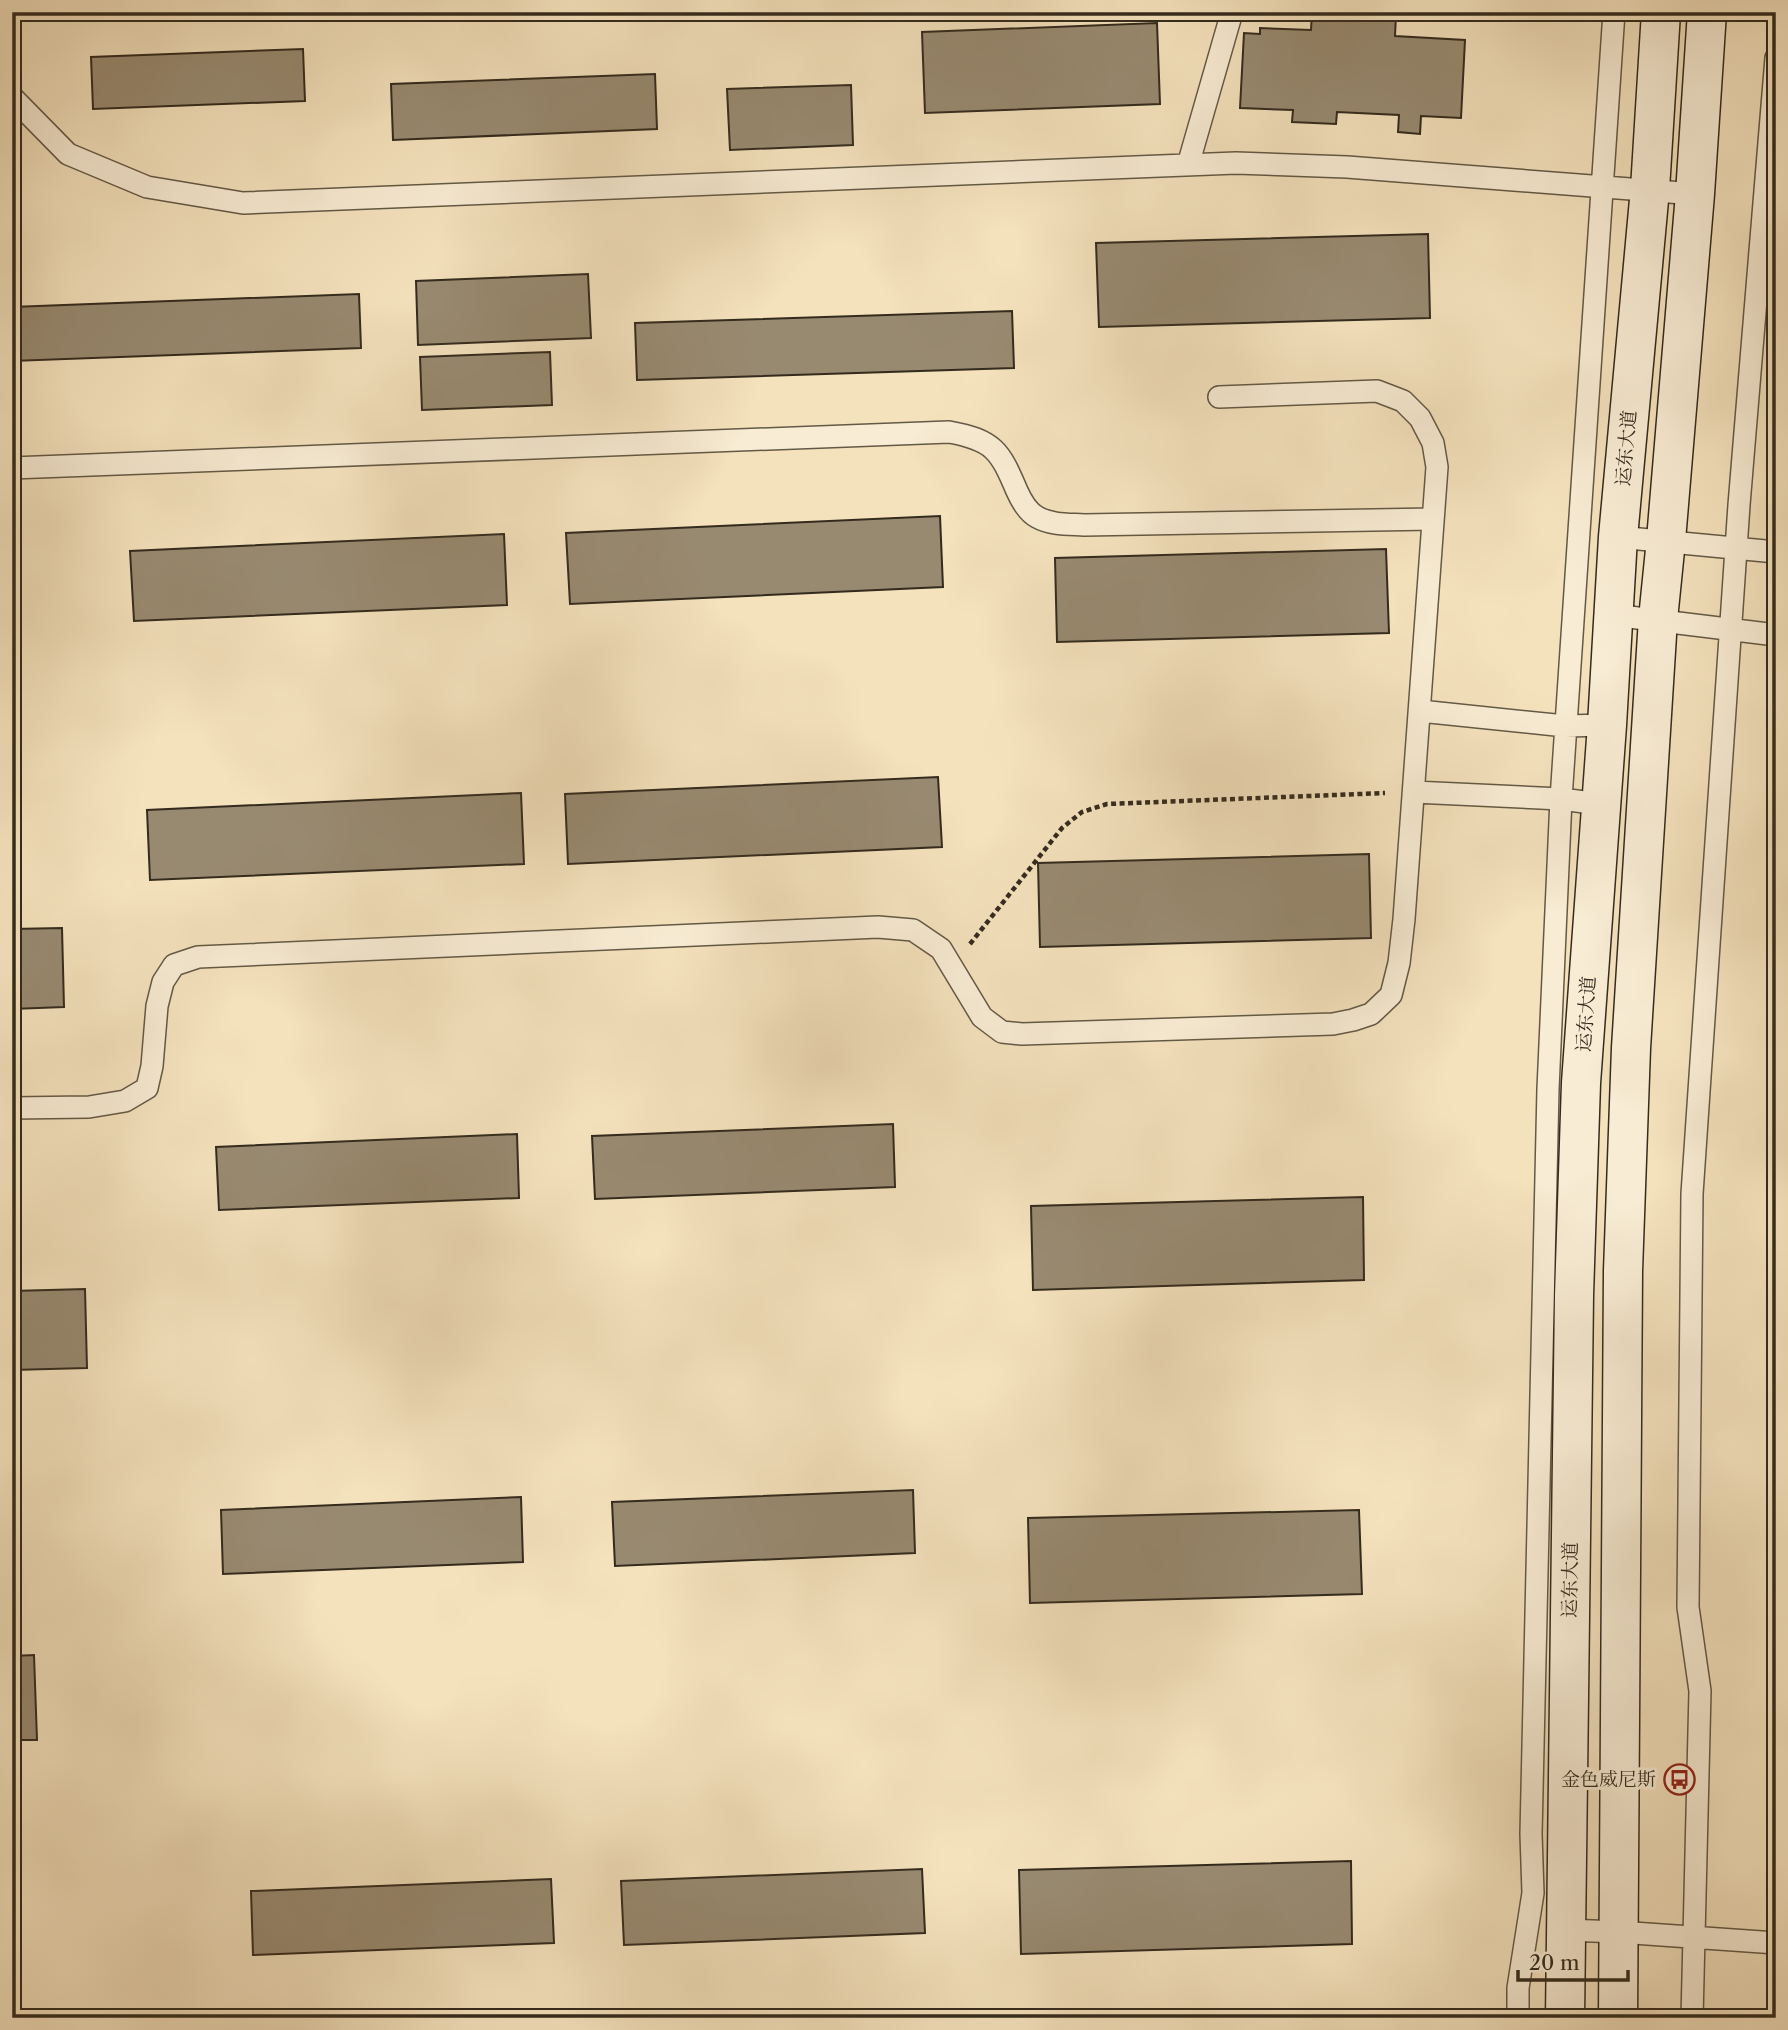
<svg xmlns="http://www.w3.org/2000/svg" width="1788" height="2030" font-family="'Libre Caslon Text','Noto Serif SC',serif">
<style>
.building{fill:#988a71;stroke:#342b1e;stroke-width:2}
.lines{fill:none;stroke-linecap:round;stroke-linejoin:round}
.service-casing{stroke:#645946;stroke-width:24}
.secondary-casing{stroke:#342b1e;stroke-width:41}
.path{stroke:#342b1e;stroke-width:4.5;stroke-dasharray:5 3.5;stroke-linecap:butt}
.service{stroke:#f8ecd4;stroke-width:21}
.secondary{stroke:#f8ecd4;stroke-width:38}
.labels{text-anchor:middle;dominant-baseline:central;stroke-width:6;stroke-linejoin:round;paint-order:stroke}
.street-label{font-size:19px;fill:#342b1e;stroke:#f8ecd4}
.poi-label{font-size:19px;fill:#342b1e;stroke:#f8ecd4;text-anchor:end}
</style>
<rect width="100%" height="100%" fill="#f4e2bd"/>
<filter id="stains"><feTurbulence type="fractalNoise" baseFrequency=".00286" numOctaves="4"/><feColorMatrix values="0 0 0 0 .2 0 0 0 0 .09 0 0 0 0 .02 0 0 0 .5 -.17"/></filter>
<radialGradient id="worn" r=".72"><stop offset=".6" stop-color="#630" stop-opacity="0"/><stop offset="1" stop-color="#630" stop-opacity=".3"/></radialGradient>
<path class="building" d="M1312,12L1396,15L1395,36L1465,40L1461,118L1421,116L1420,134L1398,132L1399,115L1337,112L1336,124L1292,122L1293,110L1240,108L1244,33L1260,34V28L1311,30Z
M1157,23L1160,104L925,113L922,32Z
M303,49L305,101L93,109L91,57Z
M655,74L657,129L393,140L391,84Z
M851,85L853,145L730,150L727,89Z
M1428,234L1430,318L1099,327L1096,243Z
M588,274L591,338L418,345L416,281Z
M359,294L361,348L12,361V307Z
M1012,311L1014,368L637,380L635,323Z
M550,352L552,405L422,410L420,357Z
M940,516L943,587L570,604L566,533Z
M504,534L507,605L134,621L130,551Z
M1386,549L1389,633L1057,642L1055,558Z
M938,777L942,847L568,864L565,794Z
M521,793L524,864L150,880L147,810Z
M1369,854L1371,938L1040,947L1038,863Z
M62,928L64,1007L12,1009V929Z
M893,1124L895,1187L595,1199L592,1136Z
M517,1134L519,1198L219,1210L216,1147Z
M1363,1197L1364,1280L1033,1290L1031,1206Z
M85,1289L87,1368L12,1370V1291Z
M913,1490L915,1553L615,1566L612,1502Z
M521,1497L523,1562L223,1574L221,1510Z
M1359,1510L1362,1594L1030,1603L1028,1518Z
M34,1655L37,1740H12V1656Z
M1351,1861L1352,1944L1021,1954L1019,1870Z
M922,1869L925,1933L624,1945L621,1881Z
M551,1879L554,1943L253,1955L251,1891Z"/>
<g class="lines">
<defs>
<path id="service" d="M12,97L68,154L147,187L243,203L1236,163L1347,167L1695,194
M1188,165L1232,12
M12,468L949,432C994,440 1000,451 1017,491C1021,500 1028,512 1037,517C1051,525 1069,524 1084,525L1433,519
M1618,537L1776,552
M1613,615L1776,635
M1420,711L1565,726L1607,725
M1414,792L1561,799L1600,804
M12,1108L89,1107L125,1101L147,1088L152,1066L157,1006L163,982L174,965L198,957L878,927L913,930L941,949L982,1017L1002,1032L1022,1034L1333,1024L1353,1020L1371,1014L1391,995L1399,963L1404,919L1437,467L1433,443L1420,418L1403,401L1377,391L1219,397
M1566,1930L1619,1932L1776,1943
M1518,2018V1988L1533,1893L1531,1834L1548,1089L1561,799L1614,12
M1692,2018L1700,1691L1688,1607L1692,1194L1739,505L1776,58"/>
<path id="secondary" d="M1565,2018L1574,1295L1581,1083L1607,725L1618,537L1650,189L1661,12
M1618,2018L1623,1271L1631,1048L1658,619L1666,540L1695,194L1707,12"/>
</defs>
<use href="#service" class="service-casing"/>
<use href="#secondary" class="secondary-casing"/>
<path class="path" d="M970,944L1062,828L1082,812L1107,804L1385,793"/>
<use href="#service" class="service"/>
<use href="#secondary" class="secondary"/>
</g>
<defs>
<symbol id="bus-ring" viewBox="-11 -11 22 22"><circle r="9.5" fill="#f8ecd4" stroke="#8f2418" stroke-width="1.5"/><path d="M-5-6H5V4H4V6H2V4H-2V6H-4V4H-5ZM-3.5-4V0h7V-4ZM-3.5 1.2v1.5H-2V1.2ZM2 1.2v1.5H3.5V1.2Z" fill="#8f2418"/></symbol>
</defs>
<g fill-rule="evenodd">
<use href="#bus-ring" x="1662" y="1762" width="35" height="35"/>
</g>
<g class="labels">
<g class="street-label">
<text transform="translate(1626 448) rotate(-85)">运东大道</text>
<text transform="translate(1586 1014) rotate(-86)">运东大道</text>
<text transform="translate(1570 1580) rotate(-89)">运东大道</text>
</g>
<g class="poi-label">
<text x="1656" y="1779">金色威尼斯</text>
</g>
</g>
<rect width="1788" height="2030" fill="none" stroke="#f4e2bd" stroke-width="42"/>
<rect x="14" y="14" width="1760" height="2002" fill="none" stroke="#342b1e" stroke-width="3.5"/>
<rect x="21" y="21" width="1746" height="1988" fill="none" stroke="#342b1e" stroke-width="2"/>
<path d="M1518 1970v10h110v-10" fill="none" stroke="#342b1e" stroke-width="3.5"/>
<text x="1529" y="1970" font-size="21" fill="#342b1e" stroke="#f8ecd4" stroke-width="5" paint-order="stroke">20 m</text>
<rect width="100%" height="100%" filter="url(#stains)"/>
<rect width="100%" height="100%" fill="url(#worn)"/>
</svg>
